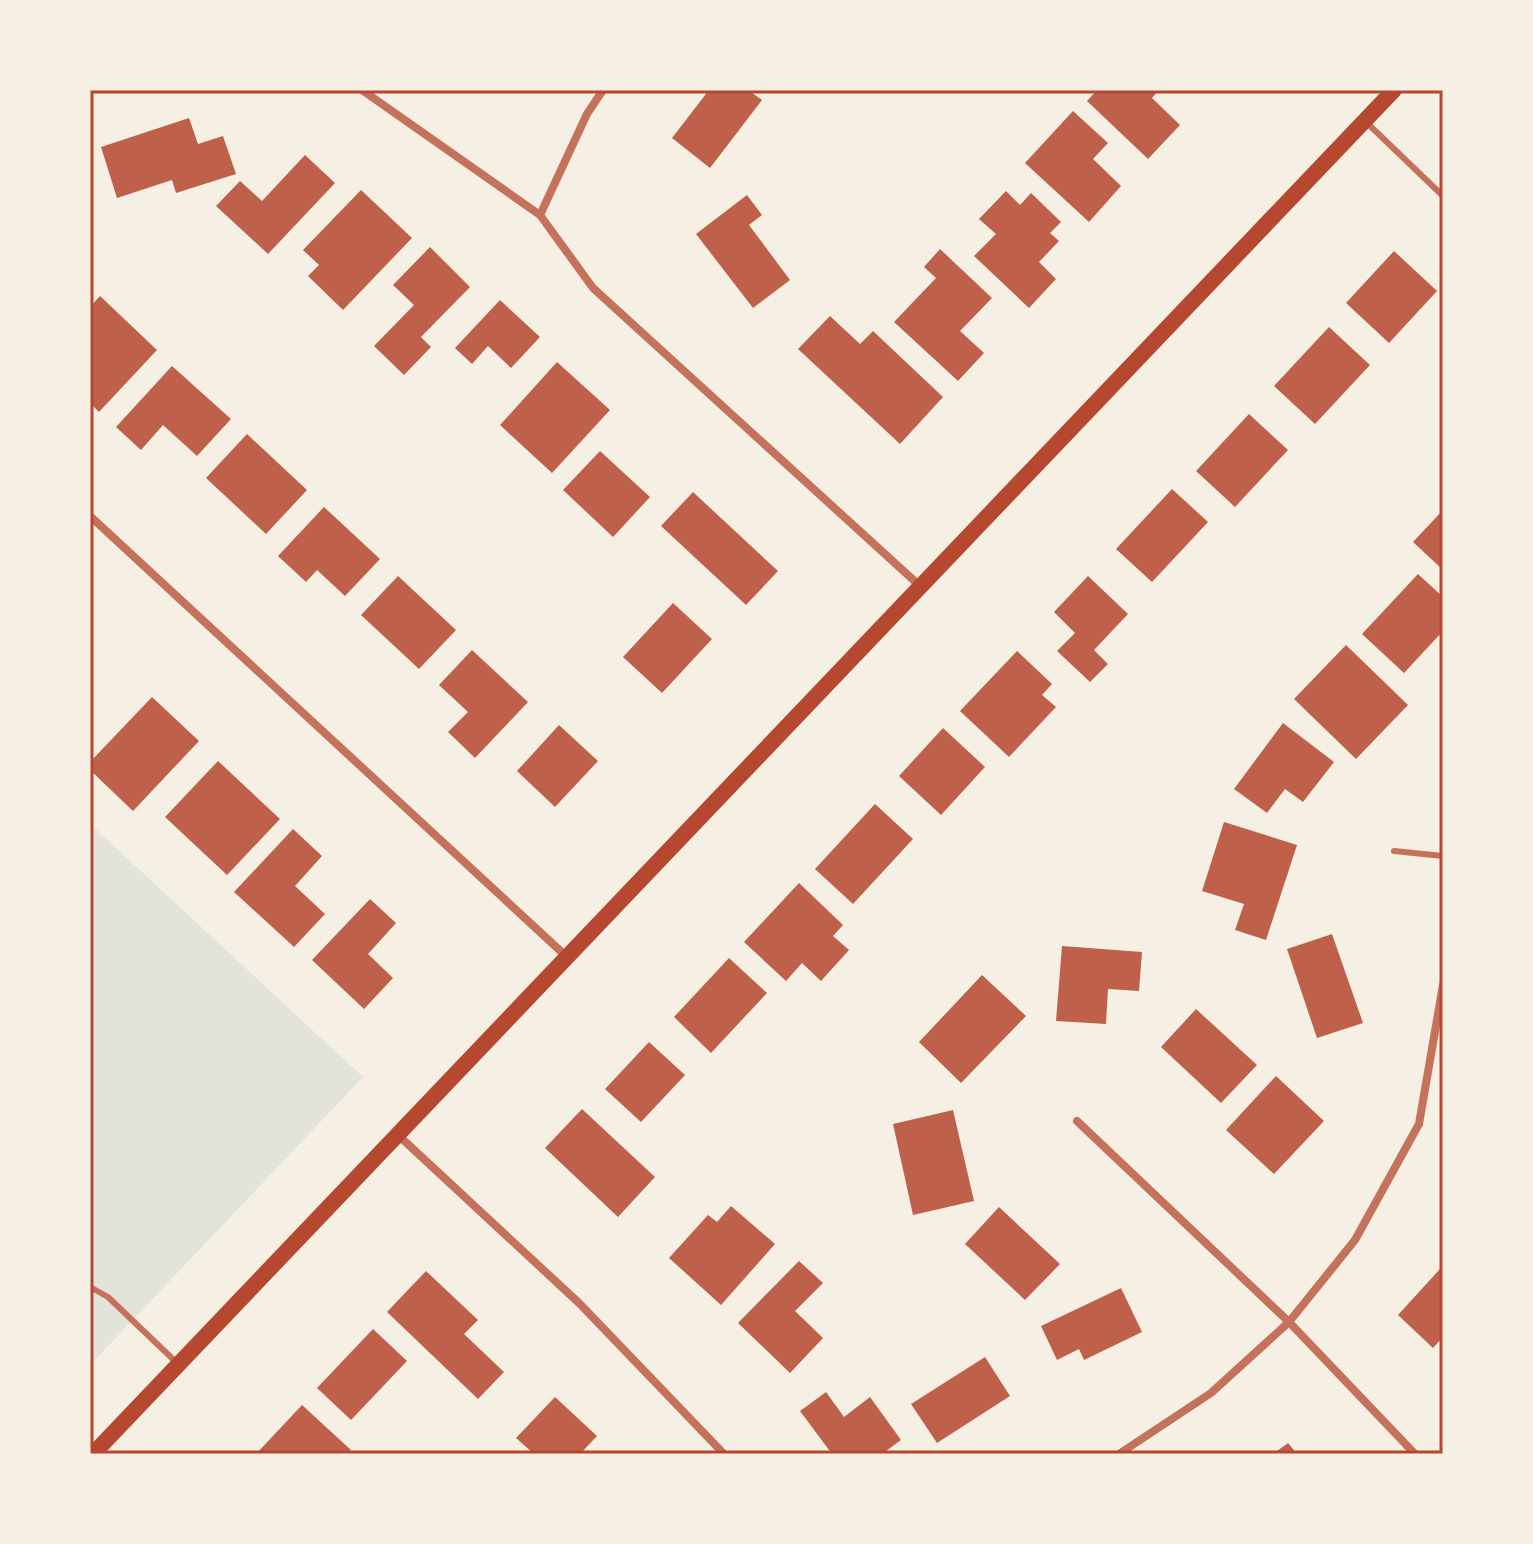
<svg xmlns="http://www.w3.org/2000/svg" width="1533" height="1544" font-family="Mulish,sans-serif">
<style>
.green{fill:#e2e4dc}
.building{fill:#bf614a}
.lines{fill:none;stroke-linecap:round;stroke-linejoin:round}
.service{stroke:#c5725c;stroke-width:6}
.minor{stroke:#c5725c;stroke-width:8}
.secondary{stroke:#b5482f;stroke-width:16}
.neatline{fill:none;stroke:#b5482f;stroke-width:3}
</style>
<rect width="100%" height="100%" fill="#f6efe4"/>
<path class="green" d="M90,824L363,1077L90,1365Z"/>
<path class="building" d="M709,90H748L762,100L710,168L672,138Z
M1097,90H1159L1152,98L1180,125L1148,159L1087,101Z
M1073,111L1108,143L1093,159L1121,186L1089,222L1025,163Z
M189,118L198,144L223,136L236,174L176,193L172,180L117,198L101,147Z
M305,155L335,183L268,254L216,206L240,181L262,201Z
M361,190L412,238L343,310L308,276L319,265L303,250Z
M1006,191L1020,205L1031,193L1061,222L1050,233L1059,241L1039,262L1056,279L1029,308L974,256L996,234L979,219Z
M747,195L762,215L749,225L790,280L753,308L696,234Z
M430,247L470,287L421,337L431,347L404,375L374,346L414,305L393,285Z
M940,249L992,298L960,331L984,353L958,381L894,322L936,278L924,267Z
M1394,251L1437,291L1389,343L1346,303Z
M100,296L157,350L99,412L90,403V307Z
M500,300L540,337L511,368L488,346L472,364L455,348Z
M830,316L860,344L873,331L943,397L900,444L798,349Z
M1329,327L1370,365L1315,424L1274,386Z
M557,362L610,410L552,473L500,425Z
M172,366L231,419L197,456L163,425L141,450L116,427Z
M1249,414L1288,450L1235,507L1196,471Z
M247,434L307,490L266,534L206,478Z
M600,451L650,497L613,537L563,490Z
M1172,489L1208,522L1152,582L1116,549Z
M693,492L778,571L746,605L661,526Z
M324,507L380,559L345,596L317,570L306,582L278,556Z
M1443,510V570L1413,542Z
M1418,574L1443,597V631L1404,673L1362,634Z
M398,576L456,630L419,669L361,615Z
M1088,576L1128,614L1094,650L1108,664L1090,682L1057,651L1075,633L1054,612Z
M673,603L712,639L662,693L623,657Z
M1346,645L1408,705L1356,759L1294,699Z
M472,650L528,702L475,758L448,732L468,712L439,685Z
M1017,651L1052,684L1042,695L1056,707L1009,757L960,711Z
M152,697L199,741L133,811L90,770V762Z
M1283,723L1334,762L1303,802L1285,789L1267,813L1234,789Z
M559,725L598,761L555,807L517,771Z
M943,728L985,767L941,815L899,776Z
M218,761L280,819L227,875L165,817Z
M875,804L913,839L853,904L815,869Z
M1224,822L1297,845L1266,940L1235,930L1244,904L1202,891Z
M293,829L322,856L295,886L325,914L294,947L234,892Z
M799,883L843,925L833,936L849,950L821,981L802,963L786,981L744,942Z
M370,899L396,923L368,954L393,978L364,1009L312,960Z
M1332,934L1363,1023L1317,1038L1287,949Z
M1062,946L1142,952L1139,991L1108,989L1106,1024L1056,1021Z
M729,958L767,993L711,1053L674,1017Z
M982,975L1026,1016L961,1083L919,1042Z
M1196,1009L1257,1065L1221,1103L1161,1047Z
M649,1042L685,1075L641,1122L605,1089Z
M1276,1076L1324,1121L1274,1174L1226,1130Z
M582,1109L655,1177L618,1217L545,1148Z
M953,1110L974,1201L913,1215L893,1124Z
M731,1206L775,1244L721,1305L669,1258L708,1215L717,1222Z
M999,1207L1060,1264L1025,1300L965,1244Z
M799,1261L823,1283L795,1311L823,1338L790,1373L738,1323Z
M1440,1269L1443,1273V1337L1433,1348L1398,1315Z
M426,1271L478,1320L464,1334L504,1372L478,1399L387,1312Z
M1121,1288L1142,1332L1084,1360L1079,1349L1057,1360L1041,1326Z
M373,1329L407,1361L351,1420L317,1388Z
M985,1357L1010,1396L937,1443L911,1404Z
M826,1392L844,1417L870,1397L901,1440L882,1454H832L800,1411Z
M555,1397L597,1436L580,1454H534L516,1438Z
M302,1405L351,1450L347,1454H256Z
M1288,1443L1297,1454H1273Z"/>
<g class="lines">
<path class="service" d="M1365,121L1443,196
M1394,851L1443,856
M90,1287L108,1297L176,1362"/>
<path class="minor" d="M362,90L540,215L593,288L920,586
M540,215L587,114L603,90
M90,516L567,957
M1077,1121L1289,1322L1415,1454
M398,1135L579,1303L724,1454
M1119,1454L1211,1393L1289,1322L1355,1240L1419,1124L1443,985"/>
<path class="secondary" d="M93,1454L1394,90"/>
</g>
<rect width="1533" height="1544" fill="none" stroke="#f6efe4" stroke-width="184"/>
<rect x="92" y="92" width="1349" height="1360" class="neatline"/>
</svg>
